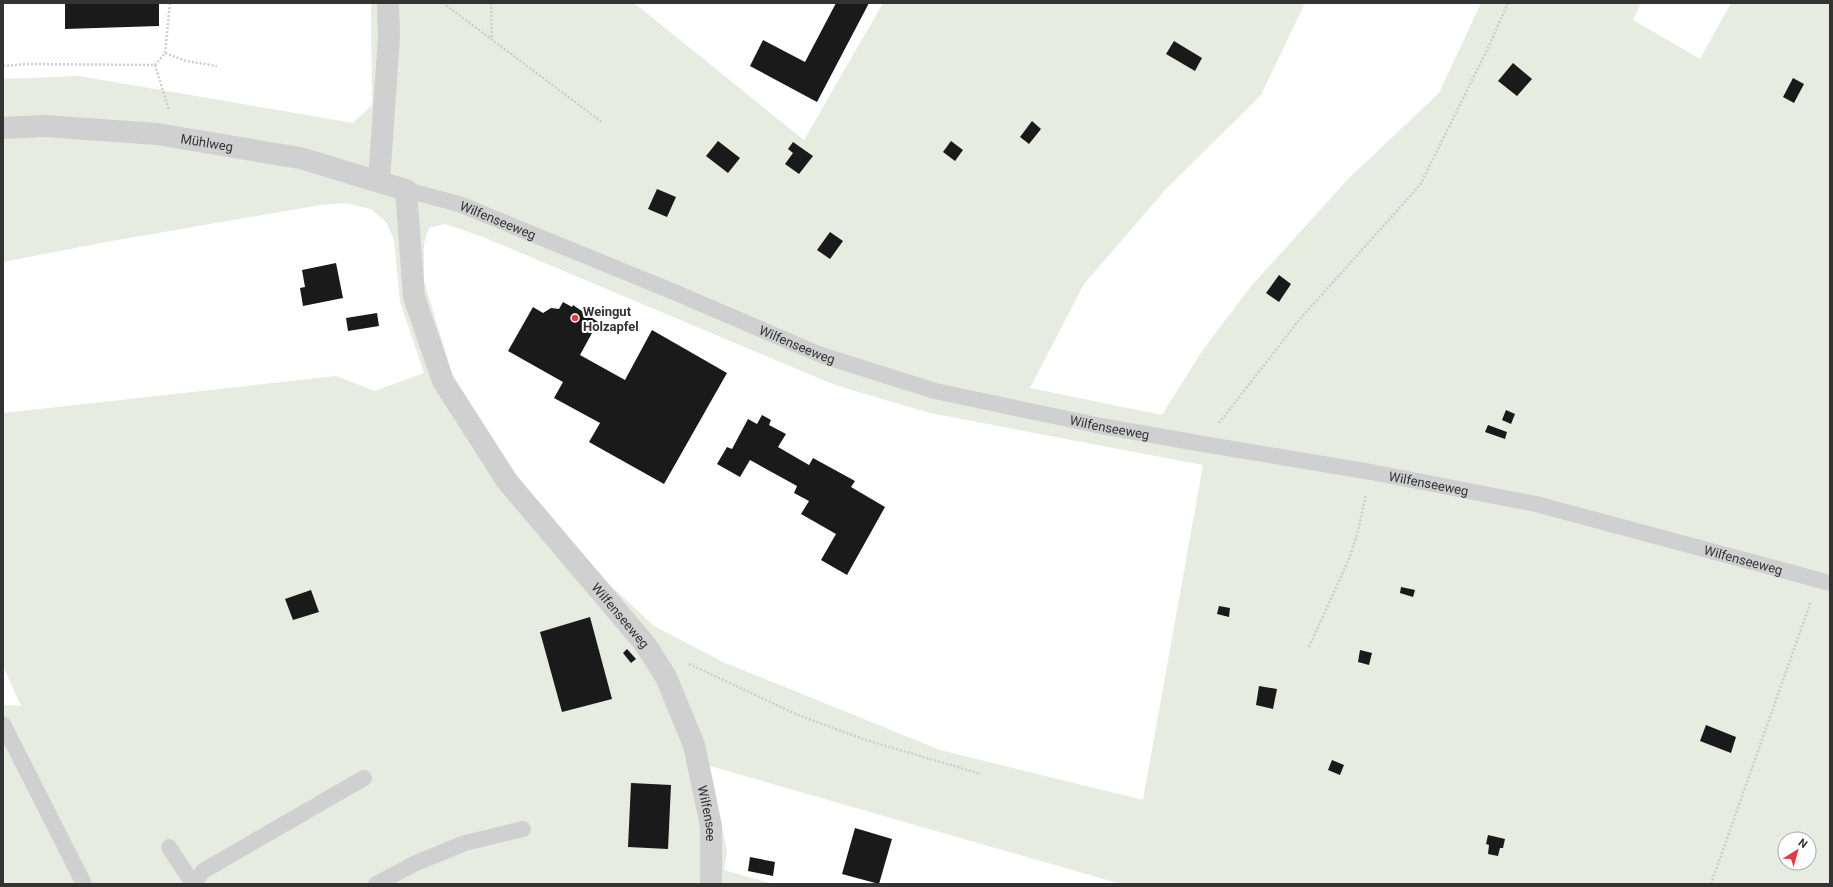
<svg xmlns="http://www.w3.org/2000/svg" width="1833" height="887" font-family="Roboto,sans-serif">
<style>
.green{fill:#e6ecdf;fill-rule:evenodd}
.building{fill:#1a1a1a}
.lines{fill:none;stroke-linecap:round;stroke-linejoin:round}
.path{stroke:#cdcdcd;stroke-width:2.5;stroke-dasharray:2 2;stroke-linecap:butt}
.service{stroke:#d0d0d0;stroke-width:16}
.minor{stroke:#d0d0d0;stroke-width:22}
.poi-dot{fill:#e63946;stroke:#fff;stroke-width:1.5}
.labels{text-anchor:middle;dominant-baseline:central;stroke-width:4;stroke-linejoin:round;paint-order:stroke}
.street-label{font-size:13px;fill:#333;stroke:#fff}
.poi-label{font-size:13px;font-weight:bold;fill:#333;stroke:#fff;text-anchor:start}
</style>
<rect width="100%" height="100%" fill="#fff"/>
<path class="green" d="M371,3H634L804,140L883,3H1305L1261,95L1166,189L1084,284L1030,388L1162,415L1202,351L1252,285L1350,177L1439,93L1481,3H1641L1633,20L1700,59L1731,3H1830V884H1121L710,766L727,852L724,870L773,884H3V705L21,706L3,666V413L336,376L375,391L424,373L400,302L394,240L386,222L371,209L345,203L320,205L106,242L3,262V79L79,76L353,123L372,105ZM445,224L483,237L835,385L930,413L1203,465L1143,800L940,750L723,662L654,626L609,584L514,475L454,380L424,281V243L429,228ZM1785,839H1809V863H1785Z"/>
<path class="building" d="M65,3H159V26L65,29Z
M836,3H869L817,102L750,66L763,40L805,62Z
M1174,41L1202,58L1195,71L1166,54Z
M1513,63L1532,79L1517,96L1498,81Z
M1793,78L1804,84L1794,103L1783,97Z
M1032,121L1041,129L1029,144L1020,137Z
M718,141L740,158L728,173L706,156Z
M951,141L963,150L955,161L943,152Z
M793,142L813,156L799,174L785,164L793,153L788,149Z
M657,189L676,197L667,217L648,209Z
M830,232L843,241L830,259L817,250Z
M336,263L343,298L303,306L300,288L305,287L302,270Z
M1279,275L1291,284L1279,302L1266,293Z
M563,302L572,307L573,305L598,322L580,355L625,380L652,330L727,373L664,484L589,442L600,423L554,398L563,382L508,351L533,307L543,313L551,308L559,309Z
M377,313L379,326L348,331L346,318Z
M1506,410L1515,414L1511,424L1502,420Z
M762,415L771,420L769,425L786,434L778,447L809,465L813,458L855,481L851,487L885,507L847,575L821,560L836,534L801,514L809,501L794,493L797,486L750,460L740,477L717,464L727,447L732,449L748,419L757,424Z
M1488,425L1507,432L1505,439L1485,432Z
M1401,587L1415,590L1413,597L1400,593Z
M311,590L319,612L293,620L285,599Z
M1219,606L1230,608L1229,617L1217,614Z
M590,617L612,699L562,712L540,632Z
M627,649L636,659L631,663L623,653Z
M1360,650L1372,653L1369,665L1358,662Z
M1259,686L1277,689L1273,709L1256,705Z
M1706,725L1736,737L1731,753L1700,741Z
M1332,760L1344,765L1340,775L1328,770Z
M631,783L671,785L668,849L628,847Z
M855,828L892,839L879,884L842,874Z
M1488,835L1505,839L1503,848H1500L1498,856L1488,854L1489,845L1486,844Z
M750,857L775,862L773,876L748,871Z"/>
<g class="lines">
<path class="path" d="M443,3L603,123
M491,3L492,40
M165,53L170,3
M155,65L169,110
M3,66L29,64L155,65L165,53L186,61L217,66
M1219,423L1300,319L1420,185L1489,46L1508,3
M1309,647L1349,559L1358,531L1366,494
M689,664L798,715L866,740L981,774
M1711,884L1811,601"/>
<g class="service">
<path id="s1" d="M406,190L459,204L674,292L821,355L935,391L1101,426L1203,444L1371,472L1536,504L1830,583"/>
<path d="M3,724L84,884"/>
<path d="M169,847L193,884"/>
<path d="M194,884L203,871L364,778"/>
<path d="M376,884L416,863L465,843L523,829"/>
</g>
<g class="minor">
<path id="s2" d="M3,128L45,126L157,134L300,158L406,190L414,297L443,381L507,481L645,644L666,677L694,745L711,826V884"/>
<path d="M379,181L389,37L388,3"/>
</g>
</g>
<circle class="poi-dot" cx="575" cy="318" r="4"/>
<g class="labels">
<g class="street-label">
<text stroke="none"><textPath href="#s2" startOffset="205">Mühlweg</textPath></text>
<text stroke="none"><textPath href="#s1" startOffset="97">Wilfenseeweg</textPath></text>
<text stroke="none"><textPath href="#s1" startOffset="421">Wilfenseeweg</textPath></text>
<text stroke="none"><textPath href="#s1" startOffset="745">Wilfenseeweg</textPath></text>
<text stroke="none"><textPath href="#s1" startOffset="1069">Wilfenseeweg</textPath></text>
<text stroke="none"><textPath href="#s1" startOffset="1393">Wilfenseeweg</textPath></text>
<text stroke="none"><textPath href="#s2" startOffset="901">Wilfenseeweg</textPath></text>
<text stroke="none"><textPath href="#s2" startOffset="1121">Wilfensee</textPath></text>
</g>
<g class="poi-label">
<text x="583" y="311">Weingut<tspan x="583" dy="15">Holzapfel</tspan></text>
</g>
</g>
<rect width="1833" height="887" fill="none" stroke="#333333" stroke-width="8"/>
<g transform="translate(1797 851) rotate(37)"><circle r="19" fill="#ffffff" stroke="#adadad"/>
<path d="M0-3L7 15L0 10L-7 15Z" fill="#e63946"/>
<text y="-6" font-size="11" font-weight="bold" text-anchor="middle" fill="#333333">N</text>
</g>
</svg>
